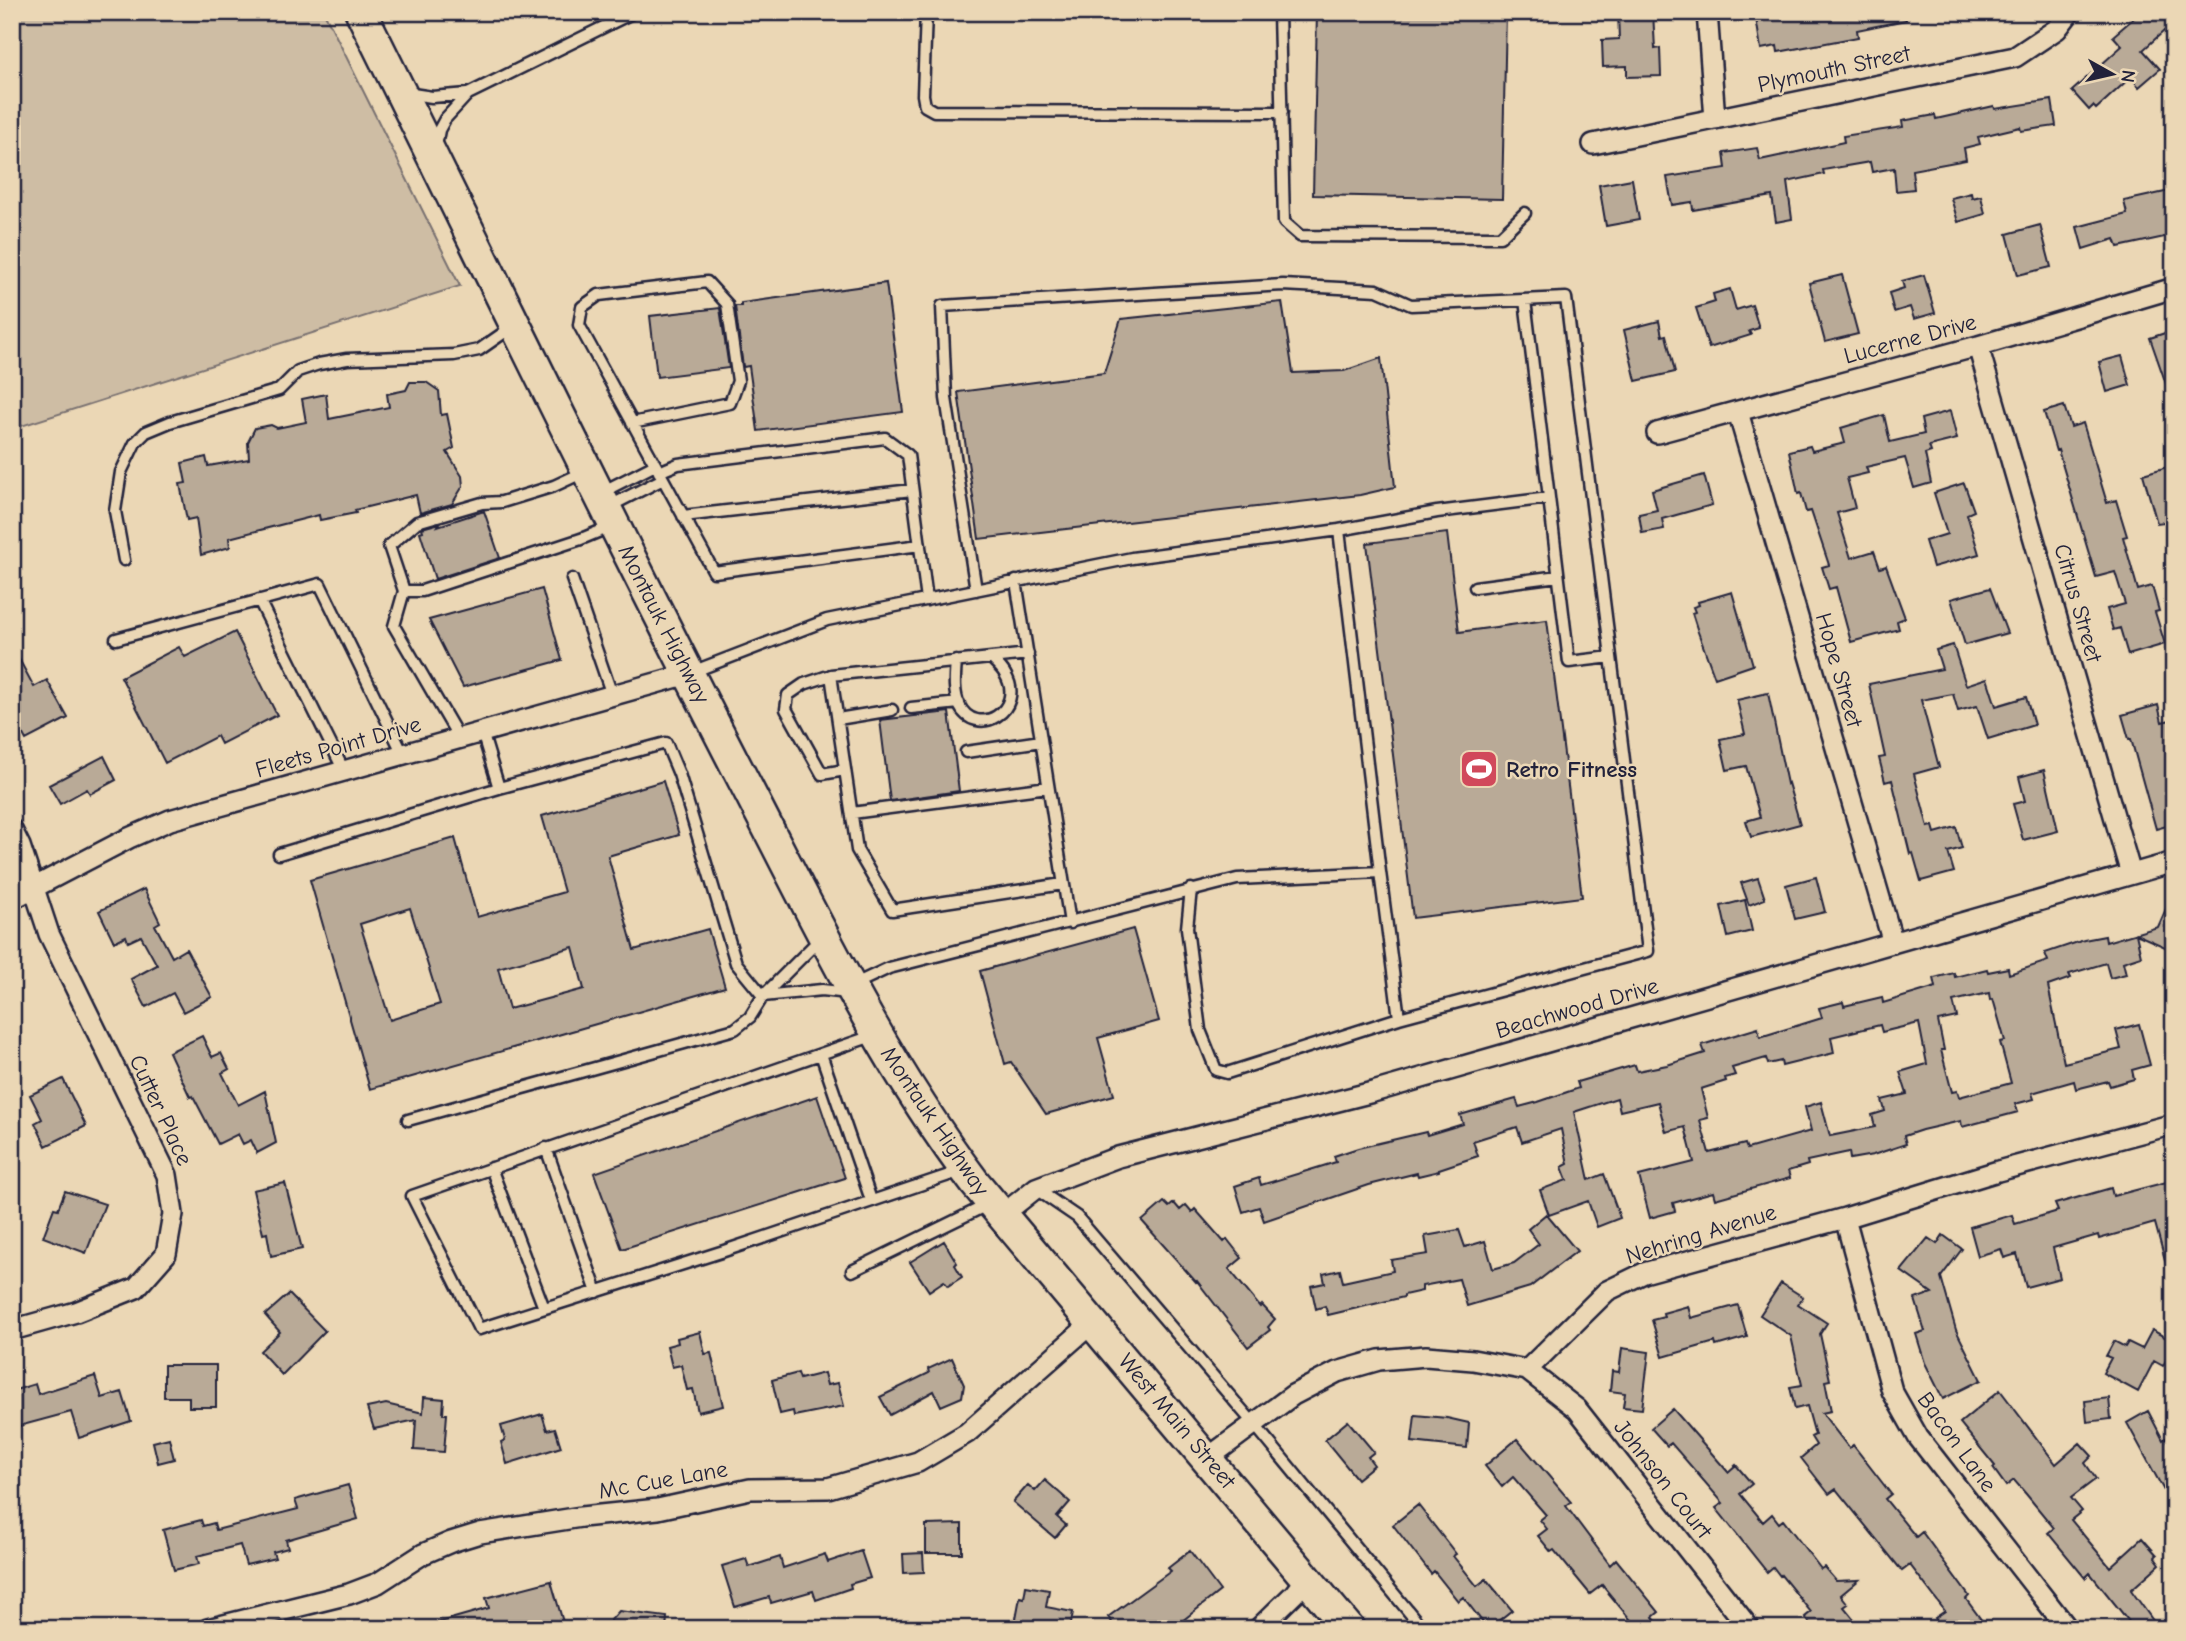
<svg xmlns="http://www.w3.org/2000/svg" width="2186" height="1641" font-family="'Comic Neue',sans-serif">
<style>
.green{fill:#cebda4;stroke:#787070;stroke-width:2}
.building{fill:#b9aa97;stroke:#22223b;stroke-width:2;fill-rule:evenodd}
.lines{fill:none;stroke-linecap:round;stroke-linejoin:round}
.lane-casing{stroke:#22223b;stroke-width:15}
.street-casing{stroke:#22223b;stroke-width:24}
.primary-casing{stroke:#22223b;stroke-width:35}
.lane{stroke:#ebd7b5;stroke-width:10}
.street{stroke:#ebd7b5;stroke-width:19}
.primary{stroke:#ebd7b5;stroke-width:30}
.labels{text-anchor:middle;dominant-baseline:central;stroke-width:5;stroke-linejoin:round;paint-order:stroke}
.street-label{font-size:23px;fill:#22223b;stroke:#ebd7b5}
.poi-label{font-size:23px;font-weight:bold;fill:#22223b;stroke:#ebd7b5;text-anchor:start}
</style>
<rect width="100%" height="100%" fill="#ebd7b5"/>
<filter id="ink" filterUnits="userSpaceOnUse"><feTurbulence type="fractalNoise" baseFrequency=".0143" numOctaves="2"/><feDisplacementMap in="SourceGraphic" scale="14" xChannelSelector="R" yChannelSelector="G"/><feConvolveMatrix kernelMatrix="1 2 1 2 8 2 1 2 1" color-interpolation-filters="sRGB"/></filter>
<g filter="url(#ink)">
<path class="green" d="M12,12H324L460,286L12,429Z"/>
<path class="building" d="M1317,12H1506L1502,199L1313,195Z
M1618,12H1653L1655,49L1660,48L1661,76L1627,77V66L1603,67L1602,40L1619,39Z
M1755,12H1905L1906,20L1857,30L1858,37L1778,52L1777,46L1761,49Z
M2141,12H2174V31H2164L2143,50L2160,69L2139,87L2131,77L2096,109L2093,106L2089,110L2072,91L2122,46L2113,36Z
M2052,100L2056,126L2021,131L2020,127L1978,137L1980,144L1964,148L1966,160L1912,170L1914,189L1896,191L1894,168L1872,172L1870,162L1823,170L1824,174L1787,182L1792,219L1776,222L1772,196L1693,210L1692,202L1672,205L1667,177L1726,168L1724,153L1757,148L1760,160L1844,142L1843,136L1903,127L1902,121L1935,115L1936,119L1994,106L1995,109Z
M1632,179L1639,220L1606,226L1599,185Z
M2174,190V235L2118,247L2115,239L2083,249L2077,227L2127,214L2124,201Z
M1971,193L1972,198L1981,196L1985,214L1958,222L1951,198Z
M2040,225L2051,267L2018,275L2007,234Z
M1842,275L1858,334L1825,342L1809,283Z
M1924,275L1935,313L1914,319L1910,307L1894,312L1889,293L1904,288L1902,281Z
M886,283L903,412L758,431L749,366L743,367L735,306H741V303Z
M1730,289L1736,310L1752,305L1759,328L1749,331L1751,335L1709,348L1696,308L1715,302L1713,294Z
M1282,302L1293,373L1344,371L1381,358L1395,487L1360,495L979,539L958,392L1104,373L1121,319Z
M720,308L729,368L657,377L650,316Z
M1659,321L1662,336L1666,335L1675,372L1636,381L1624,330Z
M2174,330V398H2171L2150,338Z
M2122,356L2130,385L2107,392L2099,362Z
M410,382H426L439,391L441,415L447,414L454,448L447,452L462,476L463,486L452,504L420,513L416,495L355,510L356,513L320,520L319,515L229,538L230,547L201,555L196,518L187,520L180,484L186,483L182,463L206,457L208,466L249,459L248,442L255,428L271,425L277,428L306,422L302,399L326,394L329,419L389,407L387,394L406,390Z
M2064,406L2071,427L2083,423L2107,503L2116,500L2127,536L2123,537L2138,590L2152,586L2159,611L2155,612L2165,644L2128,655L2120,628L2113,630L2107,609L2125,604L2115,572L2096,577L2058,450L2056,451L2044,412Z
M1950,411L1957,439L1929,446L1931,452L1925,454L1931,483L1914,488L1905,458L1866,467L1868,473L1847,478L1855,508L1837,513L1851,558L1874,551L1880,568L1886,566L1905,618L1897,621L1899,629L1851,642L1836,587L1829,589L1822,567L1829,565L1811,511L1806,512L1801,493L1798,494L1789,451L1810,446L1812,451L1845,443L1841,428L1884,415L1890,442L1924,434L1921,419Z
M2174,465V495L2169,496L2173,521L2157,523L2143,474Z
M1704,475L1712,505L1662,519L1664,529L1642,533L1639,514L1657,510L1652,490Z
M1964,483L1974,511L1967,514L1979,554L1933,567L1925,541L1947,534L1934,493Z
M484,511L500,558L435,579L420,532L423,531L422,528L440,523L438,526Z
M1447,533L1459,632L1547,620L1582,897L1413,918L1367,543Z
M1990,588L2007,633L1965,645L1951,599Z
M542,589L562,660L463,687L429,620Z
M1732,592L1753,665L1715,678L1698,632L1692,613L1695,612L1693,607L1699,605L1698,602Z
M235,632L277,715L221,744L217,736L165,763L121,677L179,647L185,657Z
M1953,645L1966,685L1987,678L1996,706L2026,697L2034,725L1988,739L1977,706L1958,711L1953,694L1921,700L1939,767L1914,774L1928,827L1933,826L1935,833L1956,827L1962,848L1948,852L1954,872L1921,881L1913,853L1910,854L1892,780L1885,782L1879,758L1885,757L1869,684L1942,669L1936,650Z
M12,646L34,687L47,680L68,718L26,740L12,714Z
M1768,693L1787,784L1788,783L1800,824L1751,837L1746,821L1760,817L1746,766L1727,770L1720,739L1745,734L1737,700Z
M2158,705L2162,722L2174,719V824L2156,829L2131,739H2129L2122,715Z
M949,712L959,791L890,801L880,720Z
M104,756L116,780L90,794L87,789L60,804L49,785Z
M2044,770L2058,831L2023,840L2013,804L2025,801L2019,777Z
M663,781L679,835L608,856L634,950L708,929L725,987L370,1089L310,880L455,838L477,917L564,892L542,816ZM410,908L440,1004L390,1020L360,924ZM573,947L584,989L509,1009L498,968Z
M1816,877L1825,912L1795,919L1786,885Z
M1758,878L1765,899L1749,905L1741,883Z
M144,889L160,922L155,925L172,957L186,949L212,997L183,1012L173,993L146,1007L131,979L157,965L141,936L128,942L126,936L114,942L99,911Z
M2174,891V951L2136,934L2141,956L2123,962L2126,974L2110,978L2106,963L2069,974L2071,978L2048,986L2064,1063L2121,1049L2116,1030L2139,1024L2150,1065L2132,1070L2134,1079L2110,1086L2108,1081L2076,1089L2074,1081L2032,1093L2034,1099L2015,1104L2018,1112L1962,1127L1961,1121L1922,1130L1904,1136L1906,1144L1873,1155L1850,1159L1849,1152L1807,1161L1808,1165L1788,1171L1790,1178L1715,1199L1713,1192L1673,1203L1675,1211L1650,1218L1639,1176L1694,1162L1685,1127L1666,1132L1658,1102L1620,1111L1617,1098L1574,1112L1589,1180L1604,1174L1620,1218L1597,1227L1588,1201L1549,1215L1540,1190L1567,1180L1562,1167L1568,1164L1561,1129L1522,1142L1517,1127L1473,1141L1478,1156L1439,1169V1171L1418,1176L1417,1173L1369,1185L1264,1221L1259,1207L1243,1212L1235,1186L1259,1178L1261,1185L1336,1162L1334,1156L1358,1148L1426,1132L1427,1135L1463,1124L1460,1115L1516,1099L1519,1107L1538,1102L1579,1088L1577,1082L1635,1065L1637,1071L1667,1065L1705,1053L1702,1045L1758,1028L1760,1037L1822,1018L1819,1008L1843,1002L1844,1006L1882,997L1883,1003L1936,987L1934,978L1954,973L1955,977L1987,969L1988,972L2008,968L2009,974L2048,961L2045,953L2084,940L2105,936L2106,942L2158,927ZM1989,993L1990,1000L1993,999L2005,1041L2000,1042L2011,1083L1959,1097L1957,1091L1952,1092L1941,1050H1944L1938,1021L1957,1017L1953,1001ZM1919,1023L1927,1064L1900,1072L1907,1094L1882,1100L1885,1111L1872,1115L1875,1127L1830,1136L1821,1102L1805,1107L1811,1131L1747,1149L1745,1144L1709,1153L1700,1120L1708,1118L1701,1089L1726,1081L1725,1078L1735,1075L1732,1068L1766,1058L1768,1064L1781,1061L1782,1066L1834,1053L1831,1037L1880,1025L1882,1032Z
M1745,900L1752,931L1728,937L1721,906Z
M1133,929L1159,1021L1098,1038L1114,1095L1046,1114L1011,1062L1005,1064L980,971Z
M202,1036L212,1057L221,1053L229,1069L222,1073L238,1105L265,1091L276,1143L257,1153L251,1140L243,1144L238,1134L218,1144L193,1096L190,1097L169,1052Z
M63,1079L86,1126L46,1146L35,1123L42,1119L30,1095Z
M817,1096L845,1178L622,1249L594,1173Z
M2174,1180V1270L2168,1271L2155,1223L2099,1239L2098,1235L2053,1248L2060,1278L2026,1287L2017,1254L2004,1258L2001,1249L1978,1256L1970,1227L2012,1215L2015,1224L2058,1211L2055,1204L2111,1188L2113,1196Z
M285,1183L302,1249L271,1256L267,1233L263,1234L253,1190Z
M65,1191L105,1204L86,1253L43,1237L54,1208L58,1209Z
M1164,1202L1169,1207L1174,1203L1180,1210L1186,1205L1192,1212L1195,1209L1224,1242L1227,1239L1242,1258L1229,1269L1260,1307L1262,1305L1275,1319L1268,1327L1270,1330L1248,1347L1197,1281L1196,1282L1142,1221Z
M1546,1214L1577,1251L1530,1287L1467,1306L1459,1279L1422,1286V1291L1404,1295V1297L1328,1315L1325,1306L1316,1309L1311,1286L1325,1283L1323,1274L1340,1270L1343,1282L1393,1271L1391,1260L1428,1254L1425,1236L1459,1230L1465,1247L1485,1241L1493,1269L1514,1263L1539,1244L1528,1229Z
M1943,1235L1962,1249L1941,1277L1956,1330L1981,1380L1943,1399L1925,1363L1916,1334L1925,1331L1915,1299L1932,1293L1901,1271L1928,1238L1937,1244Z
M944,1241L957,1263L955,1265L962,1277L948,1286L944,1281L929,1291L910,1262Z
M1781,1283L1803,1297L1798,1304L1827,1323L1820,1334L1830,1380L1825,1381L1831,1411L1822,1413L1849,1448L1853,1445L1891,1494L1885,1499L1916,1537L1922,1532L1969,1596L1966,1599L1988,1629H1942L1935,1618L1945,1611L1910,1565L1902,1571L1836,1489L1829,1494L1801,1458L1816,1445L1811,1437L1815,1435L1807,1406L1795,1409L1790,1387L1802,1385L1791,1336L1760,1315Z
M289,1294L325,1331L282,1375L260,1351L280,1332L265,1315Z
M1738,1305L1747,1337L1716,1346L1715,1342L1663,1357L1652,1320L1664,1317L1663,1313L1688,1306L1691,1318Z
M2152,1330L2174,1342V1345L2163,1366L2154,1361L2138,1392L2103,1373L2111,1358L2106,1356L2114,1341L2125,1347L2128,1342L2142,1349Z
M700,1332L705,1354L711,1353L723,1406L698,1412L693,1389L687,1390L681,1365L672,1367L667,1346L678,1343L677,1338Z
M1622,1348L1649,1352L1642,1409L1623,1407L1625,1393L1610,1391L1612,1371L1619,1372Z
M952,1358L964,1385L962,1397L941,1406L934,1391L890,1415L880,1397L929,1373L928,1369Z
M164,1365H216V1407H189V1397H164Z
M798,1373L800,1379L824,1373L827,1385L838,1383L844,1406L794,1416L793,1411L780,1414L772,1380Z
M95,1376L102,1398L122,1392L131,1421L79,1438L71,1412L12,1428V1391L35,1384L38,1394Z
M2000,1390L2056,1464L2080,1443L2092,1456L2085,1463L2096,1479L2071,1498L2082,1511L2071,1520L2110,1567L2142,1538L2157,1555L2155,1557L2160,1564L2131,1590L2159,1629H2135L2090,1573L2085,1578L2048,1533L2054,1528L2026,1494L2014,1480L2006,1486L1993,1468L1995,1466L1960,1423Z
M424,1397L444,1399L443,1414H447L444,1452L414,1450L416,1420L374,1429L367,1408L386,1404L423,1413Z
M2109,1398L2111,1419L2087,1422L2085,1401Z
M1673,1409L1728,1472L1736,1465L1752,1484L1740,1494L1763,1522L1772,1514L1779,1523L1783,1520L1821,1569L1824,1567L1836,1581L1859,1580L1841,1595L1848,1604L1844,1607L1862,1629H1814L1805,1617L1811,1612L1781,1575L1780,1576L1773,1567L1767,1572L1716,1508L1723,1503L1671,1443L1667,1446L1651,1428Z
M2148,1411L2163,1440L2166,1438L2174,1451V1509L2127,1423Z
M542,1414L547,1430L555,1428L561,1447L507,1464L501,1442L505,1440L501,1426Z
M1415,1415L1447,1418L1469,1423L1467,1448L1412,1442Z
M1348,1421L1374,1452L1368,1457L1374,1465L1357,1479L1325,1440Z
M169,1438L174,1459L158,1463L153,1442Z
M1517,1439L1571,1502L1566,1506L1610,1565L1616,1559L1659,1612L1653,1617L1662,1629H1638L1602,1585L1590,1594L1554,1550L1551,1552L1538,1536L1547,1529L1540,1520L1546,1515L1513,1477L1502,1487L1485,1466Z
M1045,1480L1070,1502L1057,1517L1066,1525L1055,1538L1013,1502L1028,1485L1035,1491Z
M348,1485L358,1519L286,1540L288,1548L273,1552L275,1558L246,1565L240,1545L197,1556L199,1564L174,1570L163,1530L201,1520L203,1526L214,1523L216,1530L298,1509L295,1500Z
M1418,1505L1456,1554L1453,1556L1477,1586L1486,1579L1512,1610L1488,1629L1463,1597L1458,1601L1434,1571L1431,1574L1393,1525Z
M962,1524V1553H926V1525Z
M861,1551L870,1578L850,1584L851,1588L816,1600L813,1591L771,1603L769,1597L735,1607L722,1566L746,1559L749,1567L780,1557L783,1568L825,1554L828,1562Z
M1190,1551L1220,1591L1172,1629H1117L1108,1617L1171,1571L1168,1568Z
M923,1553L924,1572L904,1573L903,1554Z
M551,1581L565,1629H434L433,1624L489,1608L486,1598Z
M1026,1586L1049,1590L1046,1607L1073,1612L1070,1629H1014L1020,1597L1024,1598Z
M619,1611L667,1617L666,1629H603Z"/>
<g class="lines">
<defs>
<path id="lane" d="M926,12L923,95L925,106L934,111L1282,112
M1279,12L1284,222L1300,236L1500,237L1525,213
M406,93L432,97L467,94
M436,146L439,130L445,119L468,94L634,12
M1525,300L1569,662L1611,657
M632,423L730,403L738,381L727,304L707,282L599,295L582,307L579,325L714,572L920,545
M659,472L678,464L885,438L908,455L927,600
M602,492L655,465
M610,506L663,479
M683,516L912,490
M1339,530L1437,512L1549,498
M124,560L115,511L121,472L135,443L146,432L170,422L279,390L298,371L319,364L347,359L454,355L479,350L512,327
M572,579L612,695
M1016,581L1070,923
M1475,587L1558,576
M976,590L946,398L942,306L1283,285L1377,290L1411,305L1566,298L1648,951L1399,1018L1227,1073L1216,1070L1200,1030L1187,928L1191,889
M404,591H422L581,539L610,527
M259,600L344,771
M116,639L320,584L403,754
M1028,654L831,675L857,850L892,910L1063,884
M956,661C955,676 953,691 959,705C976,740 1027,710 1005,674C1002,668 996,663 991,658
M692,672L827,620L1132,558L1339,530L1380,872L1237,879L889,968L855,984
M831,675L804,684L788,695L786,709L822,774L845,770
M911,708L959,703
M838,719L892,710
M459,738L394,626L404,591L389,546L417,522L482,503L502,502L554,486L584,472
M966,752L1041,741
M852,813L1048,787
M279,854L499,788
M1380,872L1399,1018
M821,938L763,996L822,990L848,993
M875,1035L412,1196L479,1329L724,1251L961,1171
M821,1054L871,1200
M408,1120L735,1029L750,1017L763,996L736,963L679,774L666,743L499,788L482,732
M546,1148L597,1292
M491,1168L544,1308
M1036,1189L1077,1217L1254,1424L1423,1629
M852,1271L987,1205"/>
<path id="street" d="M1707,12L1715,119
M1593,144L2015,57L2057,29L2070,12
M1978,346L2131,874
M1738,412L1893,943
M1657,433L1978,346L2174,288
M12,830L20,846L49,934L167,1175L173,1214L166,1254L136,1288L76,1312L12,1330
M12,899L129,838L170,820L688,674
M1001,1216L1036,1188L1118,1157L1373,1092L2174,862
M1845,1218L1892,1391L1918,1437L2068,1629
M1527,1370L1607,1291L1644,1273L1845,1218L1998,1171L2174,1124
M1208,1458L1293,1395L1337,1372L1379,1360L1426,1356L1473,1360L1527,1370L1577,1409L1750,1629
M208,1629L349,1594L378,1583L423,1554L451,1542L480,1533L581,1517L658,1509L750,1489L828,1488L918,1462L967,1433L1093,1322
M1258,1629L1294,1594L1307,1577"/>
<path id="primary" d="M361,12C486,264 608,518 737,768C811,910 878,1055 975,1183L1349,1629"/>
</defs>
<use href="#lane" class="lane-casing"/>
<use href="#street" class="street-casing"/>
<use href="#primary" class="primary-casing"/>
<use href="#lane" class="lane"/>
<use href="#street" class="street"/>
<use href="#primary" class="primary"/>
</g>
</g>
<defs>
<symbol id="stadium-square" viewBox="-11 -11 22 22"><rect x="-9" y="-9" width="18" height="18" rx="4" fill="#d1495b" stroke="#ebd7b5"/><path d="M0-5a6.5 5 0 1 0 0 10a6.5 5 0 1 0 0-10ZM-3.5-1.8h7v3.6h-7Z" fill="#fff"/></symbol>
</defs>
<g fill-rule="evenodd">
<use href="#stadium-square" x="1457" y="747" width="44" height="44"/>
</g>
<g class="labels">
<g class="street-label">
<text transform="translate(1834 69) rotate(-12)">Plymouth Street</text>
<text transform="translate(1910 339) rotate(-15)">Lucerne Drive</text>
<text transform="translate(2078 603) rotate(74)">Citrus Street</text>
<text transform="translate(664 624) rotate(63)">Montauk Highway</text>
<text transform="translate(1839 670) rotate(74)">Hope Street</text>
<text transform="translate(338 747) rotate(-16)">Fleets Point Drive</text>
<text transform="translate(1577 1008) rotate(-16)">Beachwood Drive</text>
<text transform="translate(161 1110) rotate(65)">Cutter Place</text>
<text transform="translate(935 1121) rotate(56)">Montauk Highway</text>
<text transform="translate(1701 1234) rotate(-17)">Nehring Avenue</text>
<text transform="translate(1177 1421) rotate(50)">West Main Street</text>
<text transform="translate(1957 1442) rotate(54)">Bacon Lane</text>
<text transform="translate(1663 1479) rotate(52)">Johnson Court</text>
<text transform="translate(663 1480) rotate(-10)">Mc Cue Lane</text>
</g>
<g class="poi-label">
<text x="1506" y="769">Retro Fitness</text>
</g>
</g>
<rect width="2186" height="1641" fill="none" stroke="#ebd7b5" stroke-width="42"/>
<rect x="21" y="21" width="2144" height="1599" fill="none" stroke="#22223b" stroke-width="2.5" filter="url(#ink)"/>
<g transform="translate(2112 74) rotate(98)" stroke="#ebd7b5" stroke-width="5" paint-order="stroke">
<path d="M0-5L12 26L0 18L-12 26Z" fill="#22223b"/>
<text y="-10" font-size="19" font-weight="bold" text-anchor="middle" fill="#22223b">N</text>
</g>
</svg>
